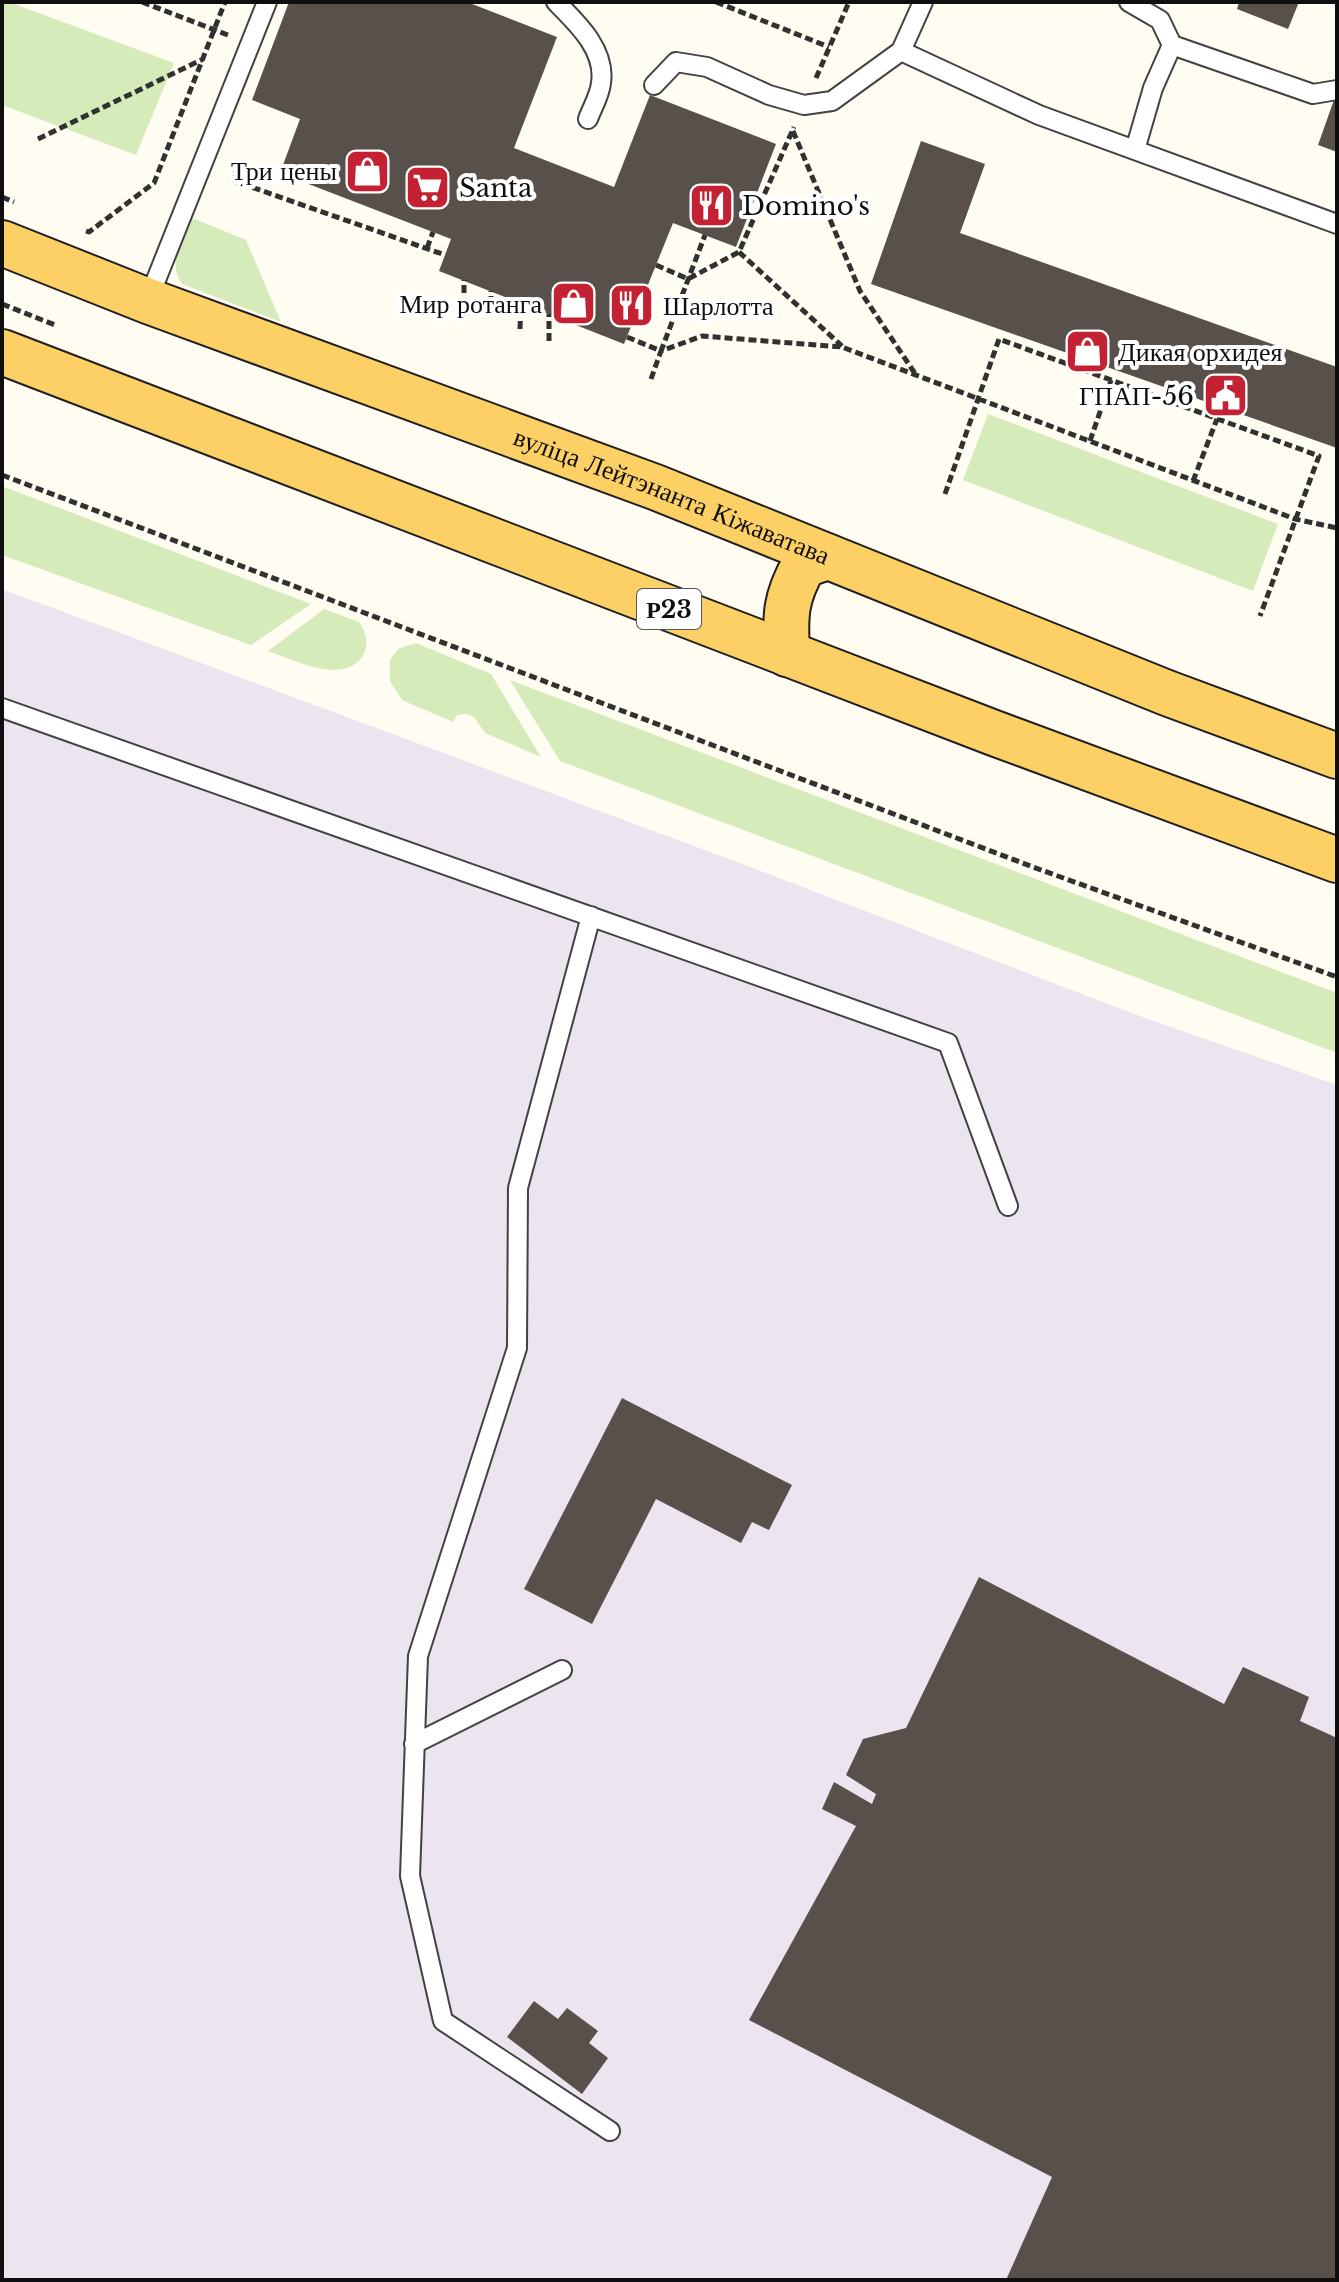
<svg xmlns="http://www.w3.org/2000/svg" width="1339" height="2282" font-family="'Libre Baskerville',serif">
<style>
.industrial{fill:#ece4ee}
.green{fill:#d6ebba}
.building{fill:#58504b}
.lines{fill:none;stroke-linecap:round;stroke-linejoin:round}
.service-casing{stroke:#424242;stroke-width:22}
.primary-casing{stroke:#202020;stroke-width:48}
.path{stroke:#313131;stroke-width:5;stroke-dasharray:8 4;stroke-linecap:butt}
.service{stroke:#fff;stroke-width:18}
.primary{stroke:#fcd065;stroke-width:44}
.labels{text-anchor:middle;dominant-baseline:central;stroke-width:8;stroke-linejoin:round;paint-order:stroke}
.shield{fill:#fff;stroke:#575757;stroke-width:2}
.shield-label{font-size:24px;font-weight:bold;fill:#0f0f0f}
.poi-label{font-size:26px;fill:#0f0f0f;stroke:#fff;text-anchor:start}
.street-label{font-size:26px;fill:#0f0f0f;stroke:#fff}
</style>
<rect width="100%" height="100%" fill="#fffcf2"/>
<path class="industrial" d="M2,589L745,865L1145,1018L1337,1085V2280H2Z"/>
<path class="green" d="M2,2H9L174,63L136,155L2,105Z
M190,217L246,240L281,322L182,284C167,263 182,238 190,217Z
M988,414L1278,524L1253,591L963,480Z
M2,486L311,604L251,645L2,555Z
M324,609L359,622C366,632 370,646 362,657C342,685 294,660 268,651Z
M416,643L491,674L541,757L485,733L474,717L466,714L457,715L453,722L402,700L390,681V660L398,649Z
M510,680L1337,993V1053L560,761Z"/>
<path class="building" d="M289,2H467L557,37L514,148L614,187L650,95L776,144L736,247L673,223L624,344L439,271L451,239L280,173L300,119L252,100Z
M1239,2H1299L1288,29L1237,9Z
M1335,97L1337,98V152L1318,145Z
M921,141L985,164L960,233L1337,367V448L871,284Z
M622,1398L792,1485L769,1530L752,1522L741,1543L656,1499L592,1624L524,1589Z
M979,1577L1224,1704L1243,1667L1309,1697L1300,1721L1337,1738V2280H1006L1052,2177L749,2020L856,1826L822,1809L834,1782L872,1804L876,1794L846,1775L863,1739L906,1728Z
M534,2001L558,2019L567,2008L598,2031L589,2043L608,2058L582,2094L507,2037Z"/>
<g class="lines">
<defs>
<path id="service" d="M556,2C577,23 606,50 601,83C600,95 592,108 588,119
M1129,2L1160,20L1172,45L1313,94L1337,90
M901,51L1039,115L1337,224
M654,85L676,62L707,67L769,95L804,105L832,101L901,51L923,2
M1135,150L1153,88L1172,45
M148,300L267,2
M2,708L948,1043L1008,1206
M591,916L518,1188L517,1348L418,1656L410,1876L443,2021L610,2131
M414,1744L562,1670"/>
<g id="primary">
<path id="s1" d="M2,243L148,301L655,487L1167,693L1337,756"/>
<path d="M2,352L994,733L1337,860"/>
<path d="M787,654C785,616 785,598 804,565L828,557"/>
</g>
</defs>
<use href="#service" class="service-casing"/>
<use href="#primary" class="primary-casing"/>
<path class="path" d="M142,2L228,35
M716,2L829,47
M816,78L849,2
M793,131L860,291L916,375
M38,139L203,59
M233,163L237,182L445,255
M2,197L14,202
M86,231L89,232L154,183L225,2
M427,248L433,232
M739,252L842,346
M656,265L688,279L739,252L794,127
M2,304L55,325
M464,305V280
M491,316V291
M520,329L521,303
M627,337L661,351L705,235
M549,341V314
M651,379L661,351L702,336L842,347L1295,519L1337,528
M1090,441L1111,380
M2,475L1033,867L1337,977
M1193,481L1217,419
M945,494L999,339L1319,456L1260,616"/>
<use href="#service" class="service"/>
<use href="#primary" class="primary"/>
</g>
<defs>
<symbol id="shop-square" viewBox="-11 -11 22 22"><rect x="-9" y="-9" width="18" height="18" rx="4" fill="#c42232" stroke="#fff"/><path d="M-5-2.5h2.3a2.7 3.5 0 0 1 5.4 0H5L5.5 6h-11ZM-1.5-2.5h3a1.5 2.3 0 0 0-3 0Z" fill="#fff"/></symbol>
<symbol id="supermarket-square" viewBox="-11 -11 22 22"><rect x="-9" y="-9" width="18" height="18" rx="4" fill="#c42232" stroke="#fff"/><path d="M-6-5.5h2.5l.6 2H6L4.5 2H-2.5L-4.4-4H-6ZM-1.5 3.2a1.3 1.3 0 1 0 .1 0ZM3 3.2a1.3 1.3 0 1 0 .1 0Z" fill="#fff"/></symbol>
<symbol id="restaurant-square" viewBox="-11 -11 22 22"><rect x="-9" y="-9" width="18" height="18" rx="4" fill="#c42232" stroke="#fff"/><path d="M-5-6h1v4h1v-4h1v4h1v-4h1v5L-1.5 .5V6h-2V.5L-5-1ZM5-6V6H3V1.5H1.5Q1.5-4 5-6Z" fill="#fff"/></symbol>
<symbol id="civic-square" viewBox="-11 -11 22 22"><rect x="-9" y="-9" width="18" height="18" rx="4" fill="#c42232" stroke="#fff"/><path d="M-.6-6.5H3V-4.5H.6V-3L4-1V1h2V6H-6V1h2V-1L-.6-3ZM-1.2 2.5V6h2.4V2.5Z" fill="#fff"/></symbol>
</defs>
<g fill-rule="evenodd">
<use href="#shop-square" x="342" y="146" width="51" height="51"/>
<use href="#supermarket-square" x="402" y="162" width="51" height="51"/>
<use href="#restaurant-square" x="686" y="180" width="51" height="51"/>
<use href="#shop-square" x="548" y="278" width="51" height="51"/>
<use href="#restaurant-square" x="606" y="280" width="51" height="51"/>
<use href="#shop-square" x="1062" y="326" width="51" height="51"/>
<use href="#civic-square" x="1200" y="370" width="51" height="51"/>
</g>
<g class="labels">
<rect class="shield" x="637" y="589" width="64" height="40" rx="6"/>
<g class="shield-label">
<text x="669" y="609">Р23</text>
</g>
<g class="poi-label">
<text x="337" y="171" text-anchor="end">Три цены</text>
<text x="459" y="188">Santa</text>
<text x="742" y="206">Domino's</text>
<text x="542" y="304" text-anchor="end">Мир ротанга</text>
<text x="663" y="306">Шарлотта</text>
<text x="1118" y="352">Дикая орхидея</text>
<text x="1194" y="396" text-anchor="end">ГПАП-56</text>
</g>
<g class="street-label">
<text stroke="none"><textPath href="#s1" startOffset="716">вуліца Лейтэнанта Кіжаватава</textPath></text>
</g>
</g>
<rect width="1339" height="2282" fill="none" stroke="#0f0f0f" stroke-width="8"/>
</svg>
